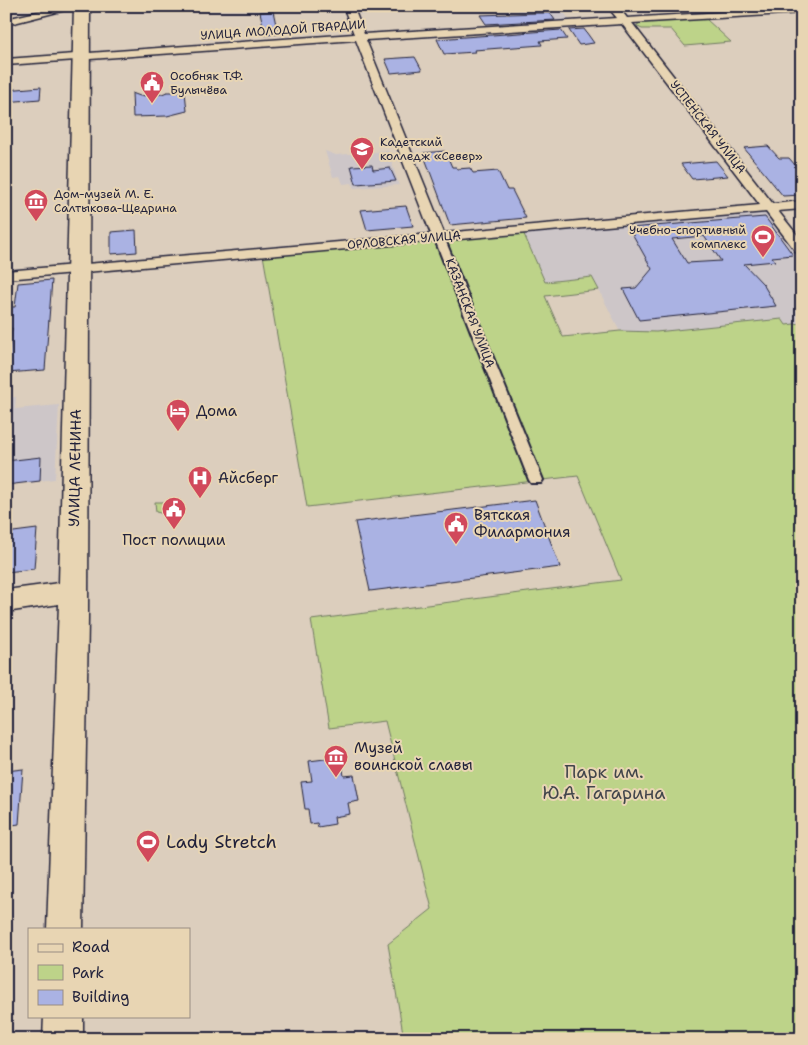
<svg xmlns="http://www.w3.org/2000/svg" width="808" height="1045" font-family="'Shantell Sans',sans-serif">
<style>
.built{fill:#cdc6c8}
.green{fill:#bdd389;stroke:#707a62}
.building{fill:#aab2e3;stroke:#22223b;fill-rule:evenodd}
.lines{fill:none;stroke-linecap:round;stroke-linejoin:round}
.pedestrian-casing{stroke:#22223b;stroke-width:4}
.minor-casing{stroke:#22223b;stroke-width:3}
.primary-casing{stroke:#22223b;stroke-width:3}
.pedestrian{fill:#e8d5b3;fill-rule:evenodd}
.minor{fill:#e8d5b3;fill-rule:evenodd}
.primary{fill:#e8d5b3;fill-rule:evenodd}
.labels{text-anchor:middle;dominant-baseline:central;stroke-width:4;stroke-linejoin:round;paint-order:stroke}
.far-street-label{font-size:12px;fill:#22223b;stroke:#e8d5b3}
.far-poi-label{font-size:12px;fill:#22223b;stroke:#e8d5b3;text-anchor:start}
.poi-label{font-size:15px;fill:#22223b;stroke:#e8d5b3;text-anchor:start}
.street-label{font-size:15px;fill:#22223b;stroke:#e8d5b3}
.near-park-label{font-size:18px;fill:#41454b;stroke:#e8d5b3}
.near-poi-label{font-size:18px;fill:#22223b;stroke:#e8d5b3;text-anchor:start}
</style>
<rect width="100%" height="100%" fill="#dccebd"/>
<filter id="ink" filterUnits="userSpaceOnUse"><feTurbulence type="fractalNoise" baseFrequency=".02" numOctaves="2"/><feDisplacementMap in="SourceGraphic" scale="10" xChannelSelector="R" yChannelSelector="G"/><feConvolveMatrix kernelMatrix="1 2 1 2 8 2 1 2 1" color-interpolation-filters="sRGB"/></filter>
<g filter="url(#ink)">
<path class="built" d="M356,6H474L475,8L360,15Z
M531,6H559L571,22L528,25L517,9Z
M325,151L336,155L388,151L399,185L354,188L352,183L343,184L340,176L333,177Z
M756,211L769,215L802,259V323L786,325L782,319L656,332L620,331L592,277L545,282L523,232Z
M16,397L15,409L59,405L55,479L6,485V398Z"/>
<path class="green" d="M706,19L731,42L685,46L671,29H642L636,26L640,23Z
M523,232L545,282L592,277L599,290L545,296L563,337L620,331L656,332L782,319L786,325L802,323V1039H404L388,944L432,909L385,721L329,728L311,620L621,580L578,476L307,507L263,255Z
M155,502H165L185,509L173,516L156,512Z"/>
<path class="building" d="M273,11L278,34L265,35L260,12Z
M538,13H550L555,20L486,24L480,15Z
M584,29L594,43L579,45L569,30Z
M561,30L567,39L540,41L542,45L474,50L475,52L444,54L437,39Z
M415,57L422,70L391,73L385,59Z
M41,87L40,99L6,102V90Z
M167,92H185L187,111L167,116L133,117L132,93L140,96L162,94Z
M768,146L779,158H789L802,173V195L783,196L744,148Z
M445,151L452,167H456L457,169L470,168L473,173L498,171L507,190H512L526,218L450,225L423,153Z
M716,161L728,176L692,179L681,164Z
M372,165L373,170L390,168L396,181L356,184L351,166Z
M406,206L413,226L367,230L361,210Z
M765,217L793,255L772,257L775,261L744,264L763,284L776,306L639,320L623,289L636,288L652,269L629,228ZM704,236L721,261L687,263L672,239Z
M136,230L137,252L111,254V232Z
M52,280L45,370L7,373L12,328H6V307H15L18,283Z
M41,457L40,481L6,485V461Z
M535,500L560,567L370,591L355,522Z
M37,529L34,569L6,572V533Z
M341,757L344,776L354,775L359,801L348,803L350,814L334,817L335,824L318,827L317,823L310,824L308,809H305L301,782L312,781L309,761Z
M23,769L19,824L6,826V771Z"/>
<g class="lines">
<defs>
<path id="pedestrian" d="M439,234L444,237L543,480L541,483H531L529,480L434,237Z"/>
<path id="minor" d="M62,6H81L6,25V19Z
M343,6H353L364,34L617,18L607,6H618L627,18L802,7V13L632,23L773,204L802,201V209L778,211L802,241V254L797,253L766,212L6,279V271L431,234L356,40L6,65V59L354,34ZM622,24L760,205L444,233L366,40Z"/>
<path id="primary" d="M74,6H90L88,619L83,929H47L59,604L6,612V590L59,583Z
M44,1016H83V1039H43Z"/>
</defs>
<use href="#pedestrian" class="pedestrian-casing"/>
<use href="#minor" class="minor-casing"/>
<use href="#primary" class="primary-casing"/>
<use href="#pedestrian" class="pedestrian"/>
<use href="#minor" class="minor"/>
<use href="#primary" class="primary"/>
</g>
</g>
<defs>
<symbol id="civic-pin" viewBox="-11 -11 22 30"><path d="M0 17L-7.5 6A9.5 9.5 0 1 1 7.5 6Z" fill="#d1495b" stroke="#e8d5b3"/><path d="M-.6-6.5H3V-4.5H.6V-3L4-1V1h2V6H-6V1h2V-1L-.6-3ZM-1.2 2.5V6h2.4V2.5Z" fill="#fff"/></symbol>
<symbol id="university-pin" viewBox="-11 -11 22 30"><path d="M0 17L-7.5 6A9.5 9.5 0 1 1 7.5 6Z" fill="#d1495b" stroke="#e8d5b3"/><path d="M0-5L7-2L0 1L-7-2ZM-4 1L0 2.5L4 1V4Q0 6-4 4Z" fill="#fff"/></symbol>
<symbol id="museum-pin" viewBox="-11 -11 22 30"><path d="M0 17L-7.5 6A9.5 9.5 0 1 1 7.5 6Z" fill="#d1495b" stroke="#e8d5b3"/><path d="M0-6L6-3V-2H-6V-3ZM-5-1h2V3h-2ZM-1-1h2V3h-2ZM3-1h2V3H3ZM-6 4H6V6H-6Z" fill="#fff"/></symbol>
<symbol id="stadium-pin" viewBox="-11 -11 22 30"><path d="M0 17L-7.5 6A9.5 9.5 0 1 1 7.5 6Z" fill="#d1495b" stroke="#e8d5b3"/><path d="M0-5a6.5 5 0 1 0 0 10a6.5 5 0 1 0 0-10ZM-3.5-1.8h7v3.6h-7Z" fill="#fff"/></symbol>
<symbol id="hotel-pin" viewBox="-11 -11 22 30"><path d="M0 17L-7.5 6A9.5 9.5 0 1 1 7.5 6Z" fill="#d1495b" stroke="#e8d5b3"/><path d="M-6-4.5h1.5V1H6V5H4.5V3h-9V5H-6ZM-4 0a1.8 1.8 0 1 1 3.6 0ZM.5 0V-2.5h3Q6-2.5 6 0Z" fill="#fff"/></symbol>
<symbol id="hospital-pin" viewBox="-11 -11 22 30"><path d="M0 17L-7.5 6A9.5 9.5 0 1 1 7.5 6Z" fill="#d1495b" stroke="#e8d5b3"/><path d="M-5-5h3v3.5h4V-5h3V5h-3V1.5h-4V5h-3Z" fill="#fff"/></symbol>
</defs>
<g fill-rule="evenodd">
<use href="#civic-pin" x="138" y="69" width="28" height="38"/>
<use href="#university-pin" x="348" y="135" width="28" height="38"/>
<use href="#museum-pin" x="22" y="187" width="28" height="38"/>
<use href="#stadium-pin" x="749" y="223" width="28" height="38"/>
<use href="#hotel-pin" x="164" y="397" width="28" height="38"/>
<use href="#hospital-pin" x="186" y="464" width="28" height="38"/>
<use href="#civic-pin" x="160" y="495" width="28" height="38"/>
<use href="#civic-pin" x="442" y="510" width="28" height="38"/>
<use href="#museum-pin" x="322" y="743" width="28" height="38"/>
<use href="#stadium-pin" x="134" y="828" width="28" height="38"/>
</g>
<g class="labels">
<g class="far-street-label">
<text transform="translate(283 30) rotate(-4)">УЛИЦА МОЛОДОЙ ГВАРДИИ</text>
<text transform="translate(708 127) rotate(52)">УСПЕНСКАЯ УЛИЦА</text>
<text transform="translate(404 240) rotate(-5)">ОРЛОВСКАЯ УЛИЦА</text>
<text transform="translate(470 313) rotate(69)">КАЗАНСКАЯ УЛИЦА</text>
</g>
<g class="far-poi-label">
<text x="170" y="76">Особняк Т.Ф.<tspan x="170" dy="14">Булычёва</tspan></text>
<text x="380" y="142">Кадетский<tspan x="380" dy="14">колледж «Север»</tspan></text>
<text x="54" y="194">Дом-музей М. Е.<tspan x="54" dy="14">Салтыкова-Щедрина</tspan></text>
<text x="746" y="230" text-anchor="end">Учебно-спортивный<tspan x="746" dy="14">комплекс</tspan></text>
</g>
<g class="poi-label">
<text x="196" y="411">Дома</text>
<text x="218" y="478">Айсберг</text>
<text x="474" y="515">Вятская<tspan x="474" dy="17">Филармония</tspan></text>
<text x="174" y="540" text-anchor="middle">Пост полиции</text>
<text x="354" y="748">Музей<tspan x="354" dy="17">воинской славы</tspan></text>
</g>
<g class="street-label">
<text transform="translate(75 468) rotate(-89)">УЛИЦА ЛЕНИНА</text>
</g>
<g class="near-park-label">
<text x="604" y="772">Парк им.<tspan x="604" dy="21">Ю.А. Гагарина</tspan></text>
</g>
<g class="near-poi-label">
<text x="166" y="842">Lady Stretch</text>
</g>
</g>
<rect width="808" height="1045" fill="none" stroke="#e8d5b3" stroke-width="25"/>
<rect x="12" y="12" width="783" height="1020" fill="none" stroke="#22223b" stroke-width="2" filter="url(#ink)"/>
<rect x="28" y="928" width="162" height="90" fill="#e8d5b3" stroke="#998d83"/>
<rect x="38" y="944" width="25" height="8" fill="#e8d5b3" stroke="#998d83"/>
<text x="72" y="952" font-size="15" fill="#22223b">Road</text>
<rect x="38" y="965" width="25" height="15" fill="#bdd389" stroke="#998d83"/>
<text x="72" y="978" font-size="15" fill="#22223b">Park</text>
<rect x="38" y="990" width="25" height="15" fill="#aab2e3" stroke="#998d83"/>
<text x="72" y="1002" font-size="15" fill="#22223b">Building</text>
</svg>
